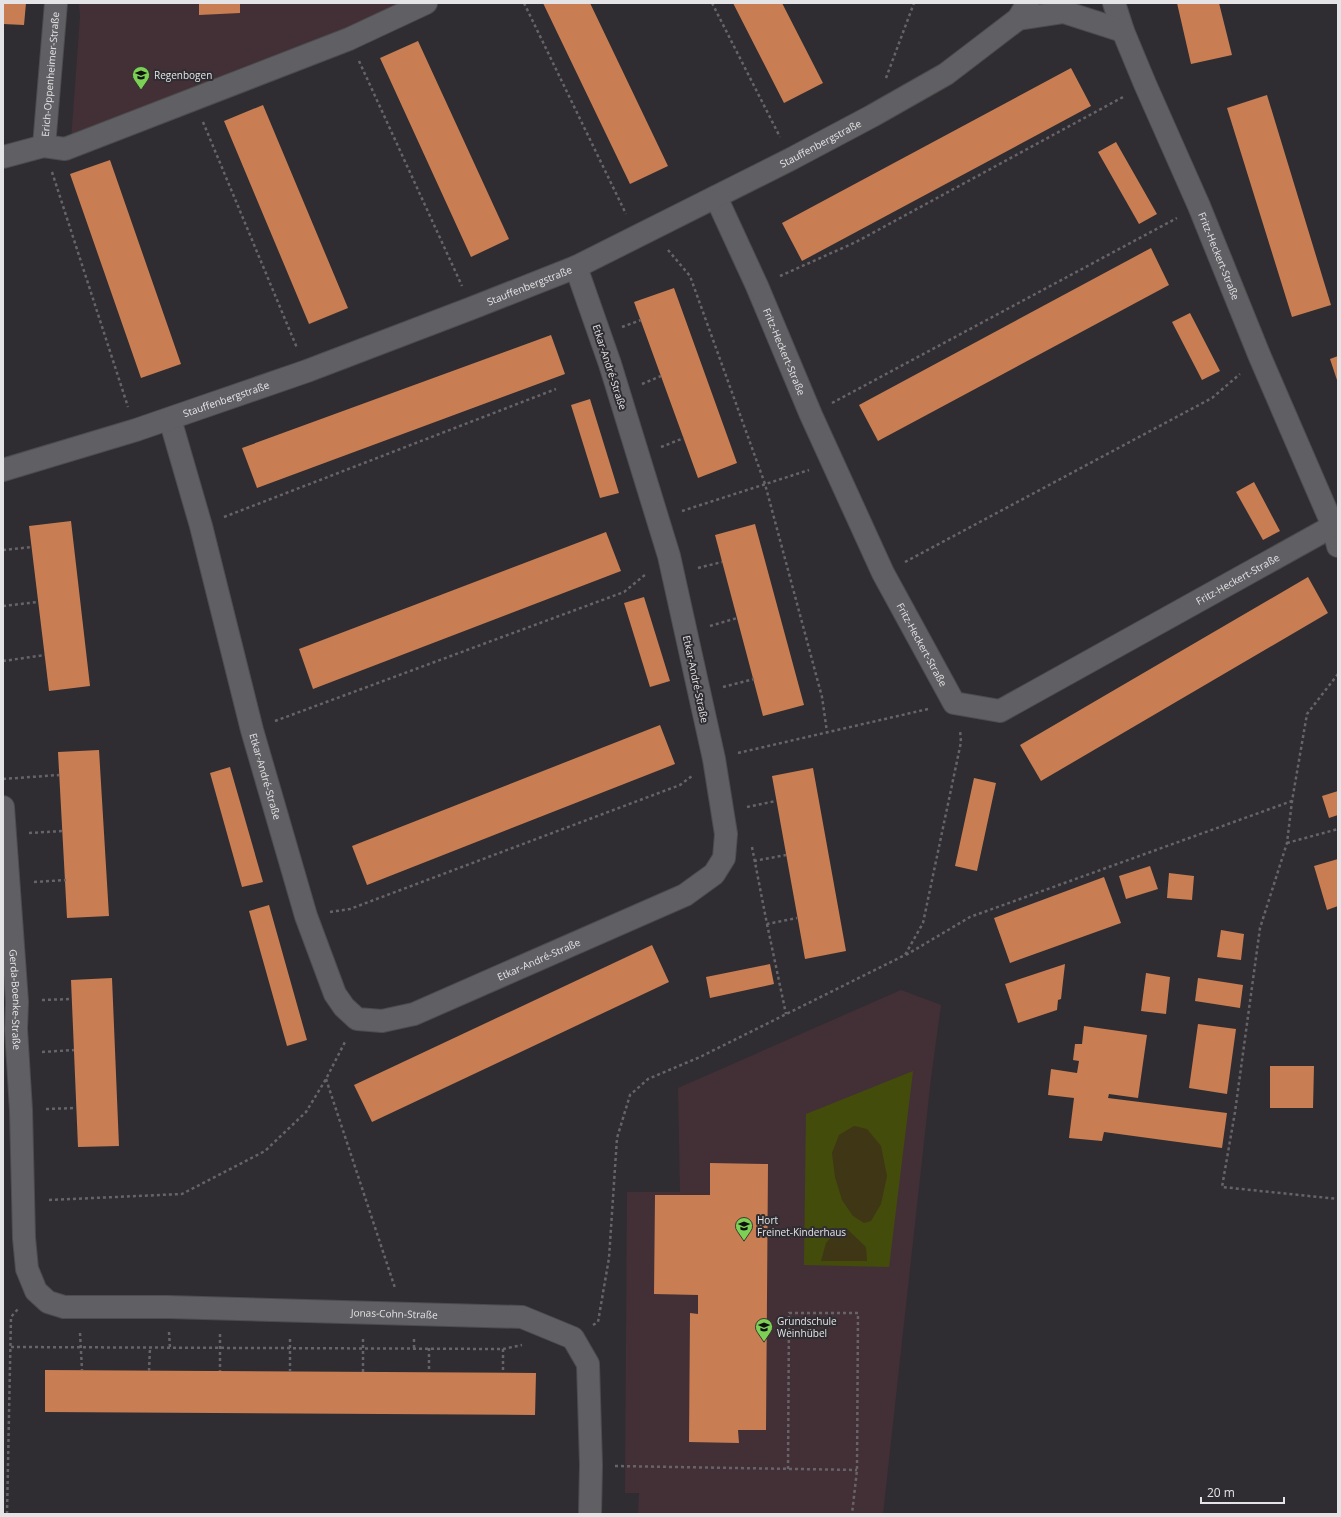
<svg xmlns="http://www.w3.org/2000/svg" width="1341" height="1517" font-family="'Open Sans',sans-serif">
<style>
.education{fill:#433036}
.green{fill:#434c0b}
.sand{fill:#3e3615}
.building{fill:#c97d53}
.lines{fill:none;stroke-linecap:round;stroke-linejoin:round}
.minor-casing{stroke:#4c4c4e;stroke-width:24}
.path{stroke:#666468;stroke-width:2.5;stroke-dasharray:3 3;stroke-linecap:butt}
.minor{stroke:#605f63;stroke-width:22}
.labels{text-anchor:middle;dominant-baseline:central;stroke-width:4;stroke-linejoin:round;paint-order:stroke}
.street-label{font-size:10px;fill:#e4e4e6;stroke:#2f2d31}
.poi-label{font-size:10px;fill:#e4e4e6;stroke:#2f2d31;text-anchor:start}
</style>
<rect width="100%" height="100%" fill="#2f2d31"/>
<path class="education" d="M79,3H406V11L71,141L80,17Z
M901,990L941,1005L931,1078L883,1514H638L639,1493H625L627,1192H680L678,1088Z"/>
<path class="green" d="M913,1071L889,1267L804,1265L806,1114Z"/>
<path class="sand" d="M854,1126L867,1129L881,1146L887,1176L881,1204L871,1221L864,1223L853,1216L842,1200L835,1177L832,1153L839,1135Z
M846,1228L866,1247L867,1261H821L826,1243L836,1231Z"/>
<path class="building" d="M3,3H26L24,25L3,24Z
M199,3H240V13L199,15Z
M543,3H590L668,166L630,184Z
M733,3H782L823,83L784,103Z
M1177,3H1219L1232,55L1191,64Z
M418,41L509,239L471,257L380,58Z
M1071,68L1091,106L802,261L782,223Z
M1267,95L1331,305L1292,317L1227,108Z
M263,105L348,308L309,324L224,121Z
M1116,142L1157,214L1139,224L1098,152Z
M110,160L181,364L141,378L70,174Z
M1151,248L1169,285L878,441L859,405Z
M674,288L737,463L698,478L634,302Z
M1190,313L1220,371L1202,380L1172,322Z
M551,335L565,374L257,488L242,448Z
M1338,356V383L1330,359Z
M590,399L619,493L600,498L571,405Z
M1254,482L1280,531L1263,540L1236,492Z
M71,521L90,686L49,691L29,526Z
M755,524L804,705L763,716L715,535Z
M606,532L621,571L313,689L299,649Z
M1308,577L1328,613L1041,781L1020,745Z
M644,597L670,681L650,687L624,603Z
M660,725L675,764L367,885L352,846Z
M99,750L109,916L67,918L58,752Z
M230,767L263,882L242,887L210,773Z
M813,768L846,951L805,959L772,776Z
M974,778L996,783L977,871L955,866Z
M1338,791V815L1329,818L1322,796Z
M1338,859V906L1327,910L1314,866Z
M1150,866L1158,889L1126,899L1119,876Z
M1169,873L1194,876L1192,900L1167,898Z
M1104,877L1121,923L1010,963L994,918Z
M269,905L307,1040L287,1046L249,911Z
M1221,930L1244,934L1241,960L1217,957Z
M652,945L669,982L372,1122L354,1085Z
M770,964L774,984L710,998L706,977Z
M1065,964L1061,999L1058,1000L1057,1010L1018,1023L1005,984Z
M1146,973L1170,977L1166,1014L1141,1011Z
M112,978L119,1146L78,1147L71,980Z
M1198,978L1243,985L1240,1008L1195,1001Z
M1198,1024L1236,1029L1227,1094L1189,1088Z
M1084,1026L1147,1035L1138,1098L1109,1094L1108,1098L1227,1113L1222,1148L1104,1132L1102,1141L1069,1138L1074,1098L1048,1095L1051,1069L1077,1073L1079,1061L1073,1060L1075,1044H1082Z
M1270,1066H1314L1313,1108H1270Z
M710,1163L768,1164L766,1430H738L739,1443L689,1442L690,1313L698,1314V1295L654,1294L655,1195H710Z
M45,1370L536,1373L535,1415L45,1412Z"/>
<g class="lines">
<defs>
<g id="minor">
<path id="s1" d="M1114,3L1123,31L1145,84L1199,206L1260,357L1333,526L1338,546"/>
<path d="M1018,19L1064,12L1123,31"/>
<path id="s2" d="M44,146L56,3"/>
<path d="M3,157L44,146L65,149L349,39L426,3"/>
<path id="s3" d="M716,197L757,286L811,415L883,573L954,703L1000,711L1333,526"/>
<path id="s4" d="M170,419L201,526L252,730L306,916L335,994L344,1007L357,1019L382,1021L414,1014L685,895L714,874L724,858L726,834L714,759L669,556L610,364L576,267"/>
<path id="s5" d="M3,470L136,430L307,371L472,308L576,267L791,159L872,116L946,74L1018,19L1028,3"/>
<path id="s6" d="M3,807L17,1002L16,1029L21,1110L24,1238L27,1269L36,1291L48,1302L64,1307H168L522,1317L573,1338L588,1364L591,1465L590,1514"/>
</g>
</defs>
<use href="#minor" class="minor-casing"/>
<path class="path" d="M524,3L626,214
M712,3L780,137
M359,61L462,286
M886,78L914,3
M203,122L297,348
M52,172L128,407
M668,250L690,276L765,484L822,697L827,732
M780,276L856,242L1123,97
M622,327L641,320
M642,384L661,376
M832,403L1177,218
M661,447L684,438
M682,511L809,470
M224,517L556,389
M3,550L32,547
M905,562L1212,398L1240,374
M698,568L722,562
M3,606L38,602
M710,626L737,618
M3,661L45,655
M1338,674L1307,714L1292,801L1287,843L1260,928L1235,1112L1222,1187L1338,1199
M723,687L754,679
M275,721L624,592L646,574
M738,753L928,709
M3,779L59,775
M747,807L776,801
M29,833L63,831
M1287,843L1338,829
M752,847L767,924L797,918
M754,861L786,855
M34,882L66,880
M330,912L350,909L680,785L692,776
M767,924L786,1014
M906,955L970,917L1292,801
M42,1000L71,999
M42,1052L74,1050
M326,1079L395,1288
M46,1109L76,1108
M49,1200L182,1194L265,1151L306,1112L326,1079L346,1040
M593,1325L598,1322L609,1258L617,1138L630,1095L648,1079L700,1057L905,955L923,923L961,742L960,730
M169,1332L170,1348
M80,1333L82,1370
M220,1334V1371
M11,1347L503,1349L522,1345
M414,1348V1339
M429,1348V1372
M503,1349V1373
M149,1371L150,1348
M290,1372V1336
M363,1372V1337
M615,1466L857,1470
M788,1469L789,1313H858L857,1470L852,1514
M7,1514L11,1317L18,1309"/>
<use href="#minor" class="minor"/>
</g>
<defs>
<symbol id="school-pin" viewBox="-11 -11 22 30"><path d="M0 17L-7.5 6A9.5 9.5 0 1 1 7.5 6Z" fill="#7cd155" stroke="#2f2d31"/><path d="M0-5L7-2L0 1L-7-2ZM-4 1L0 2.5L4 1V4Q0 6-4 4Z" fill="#111"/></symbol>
</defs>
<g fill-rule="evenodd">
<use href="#school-pin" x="131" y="65" width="20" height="27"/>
<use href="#school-pin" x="734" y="1216" width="20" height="27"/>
<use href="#school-pin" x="754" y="1317" width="20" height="27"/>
</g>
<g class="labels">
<g class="street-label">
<text stroke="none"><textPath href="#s2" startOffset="72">Erich-Oppenheimer-Straße</textPath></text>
<text stroke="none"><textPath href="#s5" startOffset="882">Stauffenbergstraße</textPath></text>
<text stroke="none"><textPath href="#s1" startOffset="274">Fritz-Heckert-Straße</textPath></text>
<text stroke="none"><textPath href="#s5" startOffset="558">Stauffenbergstraße</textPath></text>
<text stroke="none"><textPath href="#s3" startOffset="169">Fritz-Heckert-Straße</textPath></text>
<text transform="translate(610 367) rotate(72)">Etkar-André-Straße</text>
<text stroke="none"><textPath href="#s5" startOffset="234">Stauffenbergstraße</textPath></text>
<text stroke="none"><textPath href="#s3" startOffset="878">Fritz-Heckert-Straße</textPath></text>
<text stroke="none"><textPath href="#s3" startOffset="493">Fritz-Heckert-Straße</textPath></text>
<text transform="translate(696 679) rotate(78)">Etkar-André-Straße</text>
<text stroke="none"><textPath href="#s4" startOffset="370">Etkar-André-Straße</textPath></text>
<text stroke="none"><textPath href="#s4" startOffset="826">Etkar-André-Straße</textPath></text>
<text stroke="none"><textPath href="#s6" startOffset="193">Gerda-Boenke-Straße</textPath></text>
<text stroke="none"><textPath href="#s6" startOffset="850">Jonas-Cohn-Straße</textPath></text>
</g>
<g class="poi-label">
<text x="154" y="75">Regenbogen</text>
<text x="757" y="1220">Hort<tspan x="757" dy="12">Freinet-Kinderhaus</tspan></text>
<text x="777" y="1321">Grundschule<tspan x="777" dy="12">Weinhübel</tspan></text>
</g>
</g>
<rect width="1341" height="1517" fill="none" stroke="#e4e4e6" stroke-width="8"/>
<path d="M1201 1497v6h83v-6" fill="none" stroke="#e4e4e6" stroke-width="2"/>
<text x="1207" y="1497" font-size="12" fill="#e4e4e6" stroke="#2f2d31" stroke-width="3" paint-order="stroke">20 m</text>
</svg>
